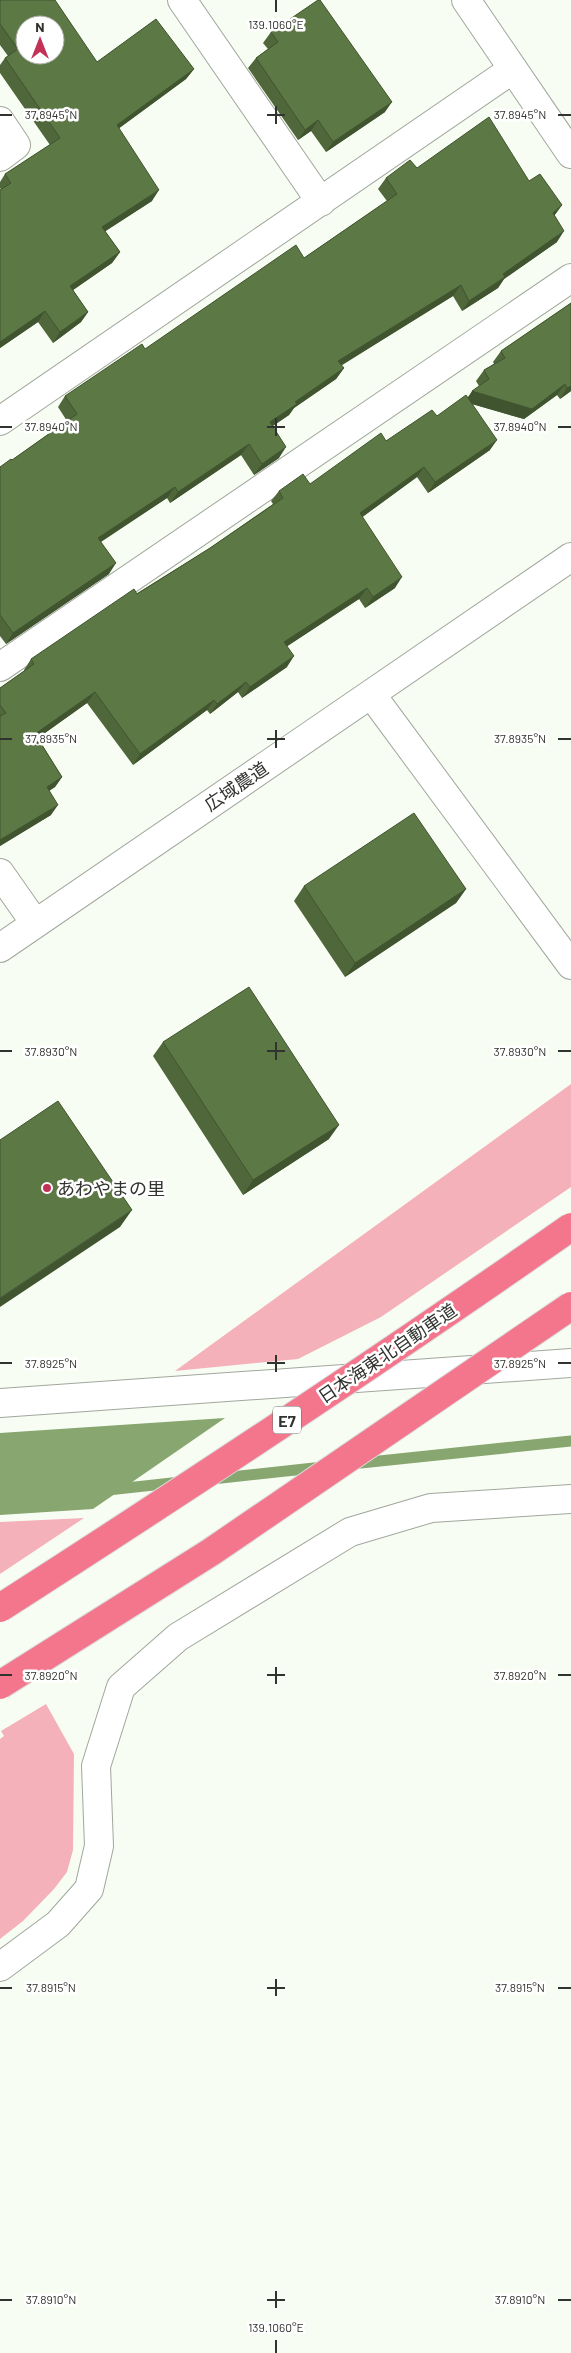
<svg xmlns="http://www.w3.org/2000/svg" width="571" height="2353" font-family="Barlow,'Noto Sans JP',sans-serif">
<style>
.green{fill:#f5b1ba}
.water{fill:#88a66f}
.lines{fill:none;stroke-linecap:round;stroke-linejoin:round}
.stream{stroke:#88a66f;stroke-width:11}
.minor-casing{stroke:#a1a79d;stroke-width:30}
.minor{stroke:#fff;stroke-width:28}
.highway-bridge-casing{stroke:#dadada;stroke-width:30;stroke-linecap:butt}
.highway-bridge{stroke:#f3768c;stroke-width:28}
.wall{fill:#4f673a}
.shaded-wall{fill:#405430}
.building{fill:#5c7844;stroke:#405430;fill-rule:evenodd}
.ticks{fill:none;stroke:#31332f;stroke-width:2}
.poi-dot{fill:#c23257;stroke:#fff;stroke-width:2}
.labels{text-anchor:middle;dominant-baseline:central;stroke-width:5;stroke-linejoin:round;paint-order:stroke}
.shield{fill:#fff;stroke:#6f706d;stroke-width:1}
.shield-label{font-size:16px;font-weight:bold;fill:#31332f}
.street-label{font-size:18px;fill:#31332f;stroke:#fff}
.poi-label{font-size:18px;fill:#31332f;stroke:#fff;text-anchor:start}
.ticks-label{font-size:12px;text-anchor:middle;fill:#31332f;stroke:#fff;stroke-width:5;stroke-linejoin:round;paint-order:stroke}
</style>
<rect width="100%" height="100%" fill="#f7fdf2"/>
<path class="green" d="M571,1084V1187L381,1317L298,1359L175,1371Z
M84,1518L0,1574V1522Z
M46,1704L74,1754L73,1850L67,1872L54,1889L23,1921L0,1939V1739L4,1736L1,1731Z"/>
<path class="water" d="M225,1418L93,1509L0,1515V1433Z"/>
<g class="lines">
<path class="stream" d="M351,1464L571,1441
M212,1479L323,1467
M108,1490L181,1482"/>
<defs>
<path id="minor" d="M182,0L321,202
M466,0L571,154
M0,121L16,145L0,157
M0,421L513,69
M0,667L571,278
M371,694L571,965
M0,873L35,923
M0,948L571,557
M0,1403L571,1363
M0,1967L58,1924L89,1889L99,1846L96,1766L121,1687L178,1637L350,1532L431,1508L571,1499"/>
</defs>
<use href="#minor" class="minor-casing"/>
<use href="#minor" class="minor"/>
<defs>
<path id="highway-bridge" d="M0,1608C193,1484 384,1358 571,1227
M0,1685L211,1552L571,1306"/>
</defs>
<use href="#highway-bridge" class="highway-bridge-casing"/>
<use href="#highway-bridge" class="highway-bridge"/>
</g>
<path class="wall" d="M0,0L97,62L194,69L186,79L119,128L152,201L105,231L120,252L112,263L73,290L88,312L81,322L53,343L38,322L0,348V190L1,189L0,188V182L5,174L50,145L0,73V65L5,58L8,56L0,45Z
M271,32L385,112L326,152L311,131L298,140L248,68L256,58L268,49L263,43Z
M417,168L529,181L562,205L554,216L557,242L504,279L498,288L462,311L453,296L341,365L344,368L336,379L294,408L289,415L273,426L279,458L254,475L241,455L170,503L167,498L101,542L109,574L6,644L0,636V467L12,460L67,421L58,407L65,396L145,349L304,258L387,201L378,189L386,178Z
M571,303V391L560,399L557,395L524,419L472,404L490,450L428,493L417,477L362,517L395,588L365,608L359,599L287,646V667L242,698L238,692L210,714L207,710L133,765L87,703L38,738L62,777L55,787L49,791L51,815L0,846V688L24,671V670L31,659L210,548L273,504L271,501L279,491L310,484L386,441L437,416L468,397L479,386L476,381L484,370L494,364L493,362L501,351Z
M304,886L466,889L456,903L345,977L294,901Z
M163,1042L329,1139L243,1195L153,1056Z"/>
<path class="shaded-wall" d="M194,69L186,79L110,135L117,125Z
M392,102L385,112L326,152L333,142Z
M318,120L311,131L298,140L305,130Z
M159,190L152,201L95,238L102,227Z
M562,205L554,216L553,213Z
M564,231L557,242L504,279L498,288L462,311L469,301L503,274Z
M120,252L112,263L63,297L70,286Z
M461,285L453,296L331,372L338,361Z
M45,311L38,322L0,348V342Z
M88,312L81,322L53,343L60,332Z
M344,368L336,379L294,408L289,415L262,433L270,422L295,402Z
M565,384L557,395L524,419L465,402L472,391Z
M571,386V391L560,399L567,388Z
M497,440L490,450L428,493L435,482Z
M249,444L241,455L170,503L178,492Z
M286,447L279,458L254,475L262,464Z
M424,467L417,477L353,524L360,513Z
M175,487L167,498L91,548L98,538Z
M116,563L109,574L6,644L13,633Z
M402,577L395,588L365,608L373,597Z
M367,588L359,599L277,653L284,642Z
M294,656L287,667L242,698L250,687Z
M246,682L238,692L210,714L217,704Z
M95,692L87,703L28,745L35,734Z
M214,700L207,710L133,765L140,754Z
M62,777L55,787L39,797L47,787Z
M58,805L51,815L0,846V840Z
M466,889L456,903L345,977L355,963Z
M339,1125L329,1139L243,1195L253,1180Z
M132,1210L120,1227L0,1307V1298Z"/>
<path class="building" d="M0,0H55L97,62L156,19L194,69L117,125L159,190L102,227L120,252L70,286L88,312L60,332L45,311L0,342V190L11,183L5,174L60,138L5,58L18,49L0,24ZM25,25H55V55H25Z
M318,0H320L392,102L333,142L318,120L305,130L256,58L278,42L271,32Z
M489,117L529,181L540,174L562,205L553,213L564,231L503,274L505,277L469,301L461,285L338,361L344,368L295,402L297,404L270,422L286,447L262,464L249,444L178,492L175,487L98,538L116,563L13,633L0,615V467L11,459L12,460L77,414L65,396L142,344L145,349L296,245L304,258L397,194L386,178L410,160L417,168Z
M571,303V386L567,388L565,384L532,409L472,391L489,379L484,370L505,358L501,351Z
M466,395L497,440L435,482L424,467L360,513L402,577L373,597L367,588L284,642L294,656L250,687L246,682L217,704L214,700L140,754L95,692L35,734L62,777L47,787L58,805L0,840V716L6,713L0,705V688L34,664L31,659L134,589L137,594L210,548L283,498L279,491L303,474L310,484L381,433L386,441L432,410L437,416Z
M414,813L466,889L355,963L304,886Z
M249,987L339,1125L253,1180L163,1042Z
M58,1101L132,1210L0,1298V1140Z"/>
<path class="ticks" d="M276,0V12M276,106V124M0,115H12M267,115H285M558,115H571M276,418V436M0,427H12M267,427H285M558,427H571M276,730V748M0,739H12M267,739H285M558,739H571M276,1042V1060M0,1051H12M267,1051H285M558,1051H571M276,1355V1372M0,1363H12M267,1363H285M558,1363H571M276,1667V1684M0,1675H12M267,1675H285M558,1675H571M276,1979V1996M0,1988H12M267,1988H285M558,1988H571M276,2291V2308M0,2300H12M267,2300H285M558,2300H571M276,2340V2353"/>
<circle class="poi-dot" cx="47" cy="1188" r="5"/>
<g class="labels">
<rect class="shield" x="273" y="1406.5" width="28" height="27" rx="4"/>
<g class="shield-label">
<text x="287" y="1420">E7</text>
</g>
<g class="street-label">
<text transform="translate(236 786) rotate(-34)">広域農道</text>
<text transform="translate(387 1353) rotate(-34)">日本海東北自動車道</text>
</g>
<g class="poi-label">
<text x="57" y="1188">あわやまの里</text>
</g>
</g>
<g class="ticks-label">
<text x="276" y="29">139.1060°E</text>
<text x="51" y="119">37.8945°N</text>
<text x="520" y="119">37.8945°N</text>
<text x="51" y="431">37.8940°N</text>
<text x="520" y="431">37.8940°N</text>
<text x="51" y="743">37.8935°N</text>
<text x="520" y="743">37.8935°N</text>
<text x="51" y="1056">37.8930°N</text>
<text x="520" y="1056">37.8930°N</text>
<text x="51" y="1368">37.8925°N</text>
<text x="520" y="1368">37.8925°N</text>
<text x="51" y="1680">37.8920°N</text>
<text x="520" y="1680">37.8920°N</text>
<text x="51" y="1992">37.8915°N</text>
<text x="520" y="1992">37.8915°N</text>
<text x="51" y="2304">37.8910°N</text>
<text x="520" y="2304">37.8910°N</text>
<text x="276" y="2332">139.1060°E</text>
</g>
<g transform="translate(40 40)"><circle r="24" fill="#ffffff" stroke="#adadac"/>
<path d="M0-4L9 19L0 12L-9 19Z" fill="#c23257"/>
<text y="-8" font-size="14" font-weight="bold" text-anchor="middle" fill="#31332f">N</text>
</g>
</svg>
